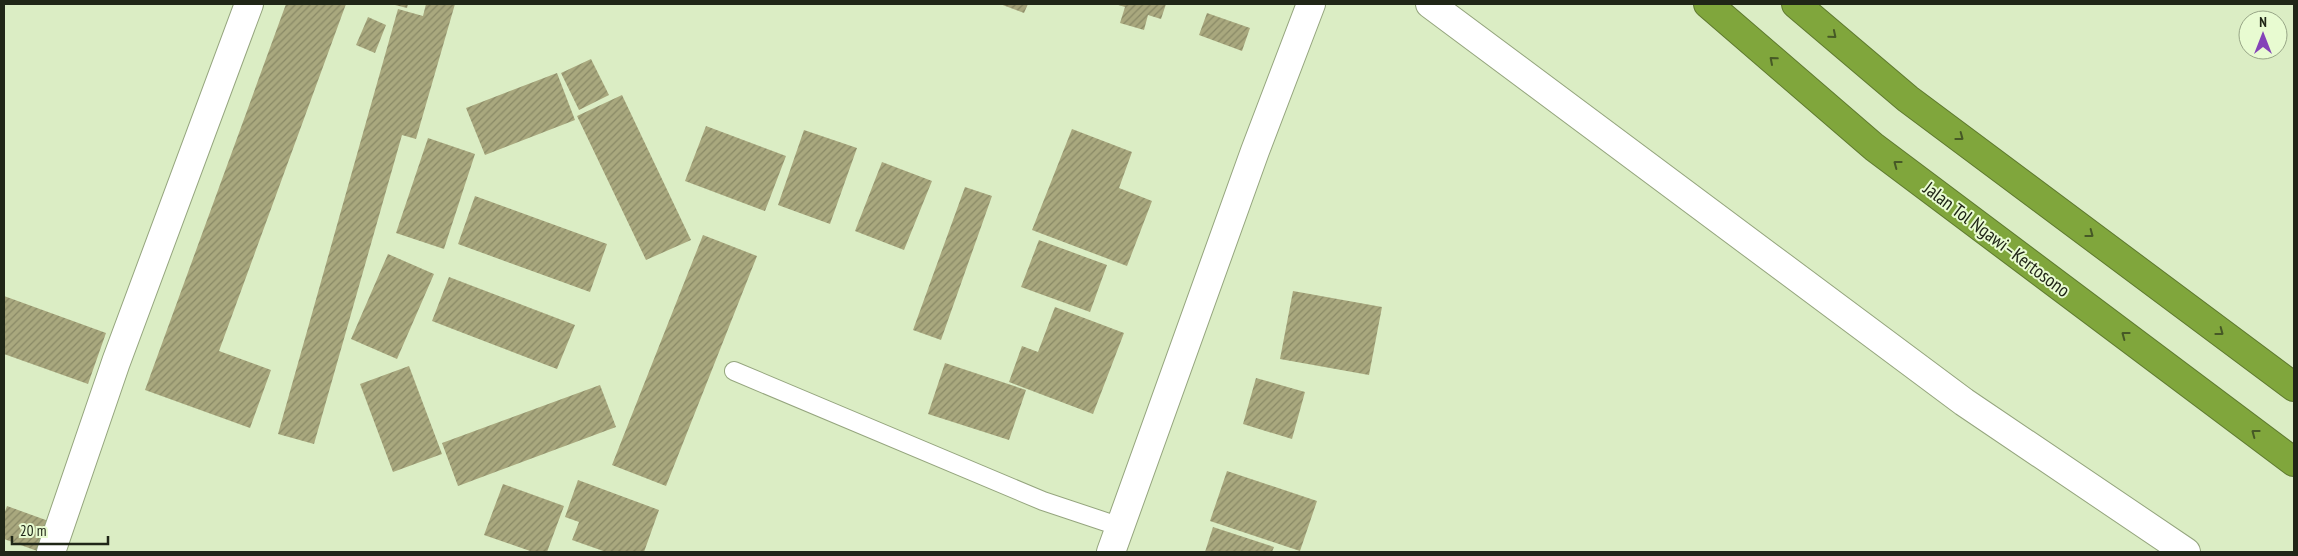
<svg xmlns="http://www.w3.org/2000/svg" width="2298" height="556" font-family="'PT Sans Narrow',sans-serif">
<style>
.building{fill:url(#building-hatch)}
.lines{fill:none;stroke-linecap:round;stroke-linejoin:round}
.service-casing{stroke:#95a57e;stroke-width:20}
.minor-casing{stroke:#95a57e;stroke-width:30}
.tertiary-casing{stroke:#95a57e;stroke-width:30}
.motorway-casing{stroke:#5e792f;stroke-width:30}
.service{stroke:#fff;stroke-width:18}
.minor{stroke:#fff;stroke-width:28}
.tertiary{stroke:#fff;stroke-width:28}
.motorway{stroke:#80a63c;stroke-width:28}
.oneway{stroke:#465926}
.labels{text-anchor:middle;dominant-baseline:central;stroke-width:4;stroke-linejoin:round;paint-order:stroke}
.street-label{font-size:19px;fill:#202617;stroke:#e8fbd1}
</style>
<defs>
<pattern id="building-hatch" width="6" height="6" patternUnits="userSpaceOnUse" patternTransform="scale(1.25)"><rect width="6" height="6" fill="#a9a87e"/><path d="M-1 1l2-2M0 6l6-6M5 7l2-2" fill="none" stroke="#898966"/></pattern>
</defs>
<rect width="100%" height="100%" fill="#dbedc4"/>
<path class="building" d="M286,4H346L219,351L271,370L250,428L145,390Z
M391,4H408L407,8Z
M426,4H455L416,139L402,135L314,444L278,434L398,9L423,16Z
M1000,4H1028L1024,13Z
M1115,4H1166L1161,19L1148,15L1144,30L1120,23L1125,7Z
M1207,13L1250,28L1242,51L1199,35Z
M368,17L386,25L375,53L356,45Z
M591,59L609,95L579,110L561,73Z
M557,73L575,120L485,155L466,108Z
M622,95L691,240L646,260L577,116Z
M706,126L786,156L765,211L685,181Z
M1072,129L1132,152L1119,188L1152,201L1127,266L1032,230Z
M804,130L857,148L830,224L778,205Z
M428,138L475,154L444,249L396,233Z
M882,162L932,181L904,250L855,231Z
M965,187L992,196L941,340L913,330Z
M475,196L607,244L590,292L458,244Z
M703,235L757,256L666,486L612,465Z
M1039,240L1107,265L1090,312L1021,287Z
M388,254L434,274L397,359L351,339Z
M449,277L575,325L557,369L432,321Z
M1293,291L1382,307L1369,375L1280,359Z
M4,296L106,333L88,384L4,354Z
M1055,307L1124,333L1093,414L1009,382L1022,346L1038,352Z
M945,363L1026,390L1009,440L928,414Z
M409,366L442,454L393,472L360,384Z
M1256,378L1305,392L1292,439L1243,424Z
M600,385L616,427L458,486L442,443Z
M1227,471L1317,501L1300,551L1210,521Z
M578,480L659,510L644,552H606L572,540L579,522L565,517Z
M503,484L564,506L547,552H533L484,535Z
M7,506L54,523L40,552L4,539V514Z
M1213,527L1274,547L1272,552H1205Z"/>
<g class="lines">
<defs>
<path id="service" d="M734,371L1043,501L1121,527"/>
<path id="minor" d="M1430,4L1964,402L2186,552
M51,552L116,362L249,4"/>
<path id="tertiary" d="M1111,552L1255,151L1311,4"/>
<path id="motorway" d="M1708,4L1874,147L2294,462
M1796,4L1908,99L2294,387"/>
</defs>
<use href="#service" class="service-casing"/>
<use href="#minor" class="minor-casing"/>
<use href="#tertiary" class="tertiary-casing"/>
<use href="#motorway" class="motorway-casing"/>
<use href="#service" class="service"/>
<use href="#minor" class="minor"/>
<use href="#tertiary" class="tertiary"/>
<use href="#motorway" class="motorway"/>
</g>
<defs><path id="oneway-chevron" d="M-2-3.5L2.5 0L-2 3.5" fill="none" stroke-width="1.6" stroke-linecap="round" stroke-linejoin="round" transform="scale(1.25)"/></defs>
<g class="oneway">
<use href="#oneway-chevron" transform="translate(1833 35) rotate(40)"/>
<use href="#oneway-chevron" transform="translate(1773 60) rotate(-139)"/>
<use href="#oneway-chevron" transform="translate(1960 137) rotate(37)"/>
<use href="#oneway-chevron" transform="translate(1897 164) rotate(-143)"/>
<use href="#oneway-chevron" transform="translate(2090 234) rotate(37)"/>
<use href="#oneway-chevron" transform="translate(2220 332) rotate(37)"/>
<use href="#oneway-chevron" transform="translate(2125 335) rotate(-143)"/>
<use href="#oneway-chevron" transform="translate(2255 433) rotate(-143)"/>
</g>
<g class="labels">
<g class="street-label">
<text transform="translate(1997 239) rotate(37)">Jalan Tol Ngawi–Kertosono</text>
</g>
</g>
<rect width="2298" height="556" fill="none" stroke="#202617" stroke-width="10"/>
<g transform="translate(2263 35)"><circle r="24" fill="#e8fbd1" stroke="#98a687"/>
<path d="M0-4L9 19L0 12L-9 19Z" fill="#8443b8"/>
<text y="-8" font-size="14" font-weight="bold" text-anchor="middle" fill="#202617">N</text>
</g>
<path d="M12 536v8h96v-8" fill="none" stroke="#202617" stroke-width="2.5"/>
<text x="20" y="536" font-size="15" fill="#202617" stroke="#e8fbd1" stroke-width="4" paint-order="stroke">20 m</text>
</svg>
